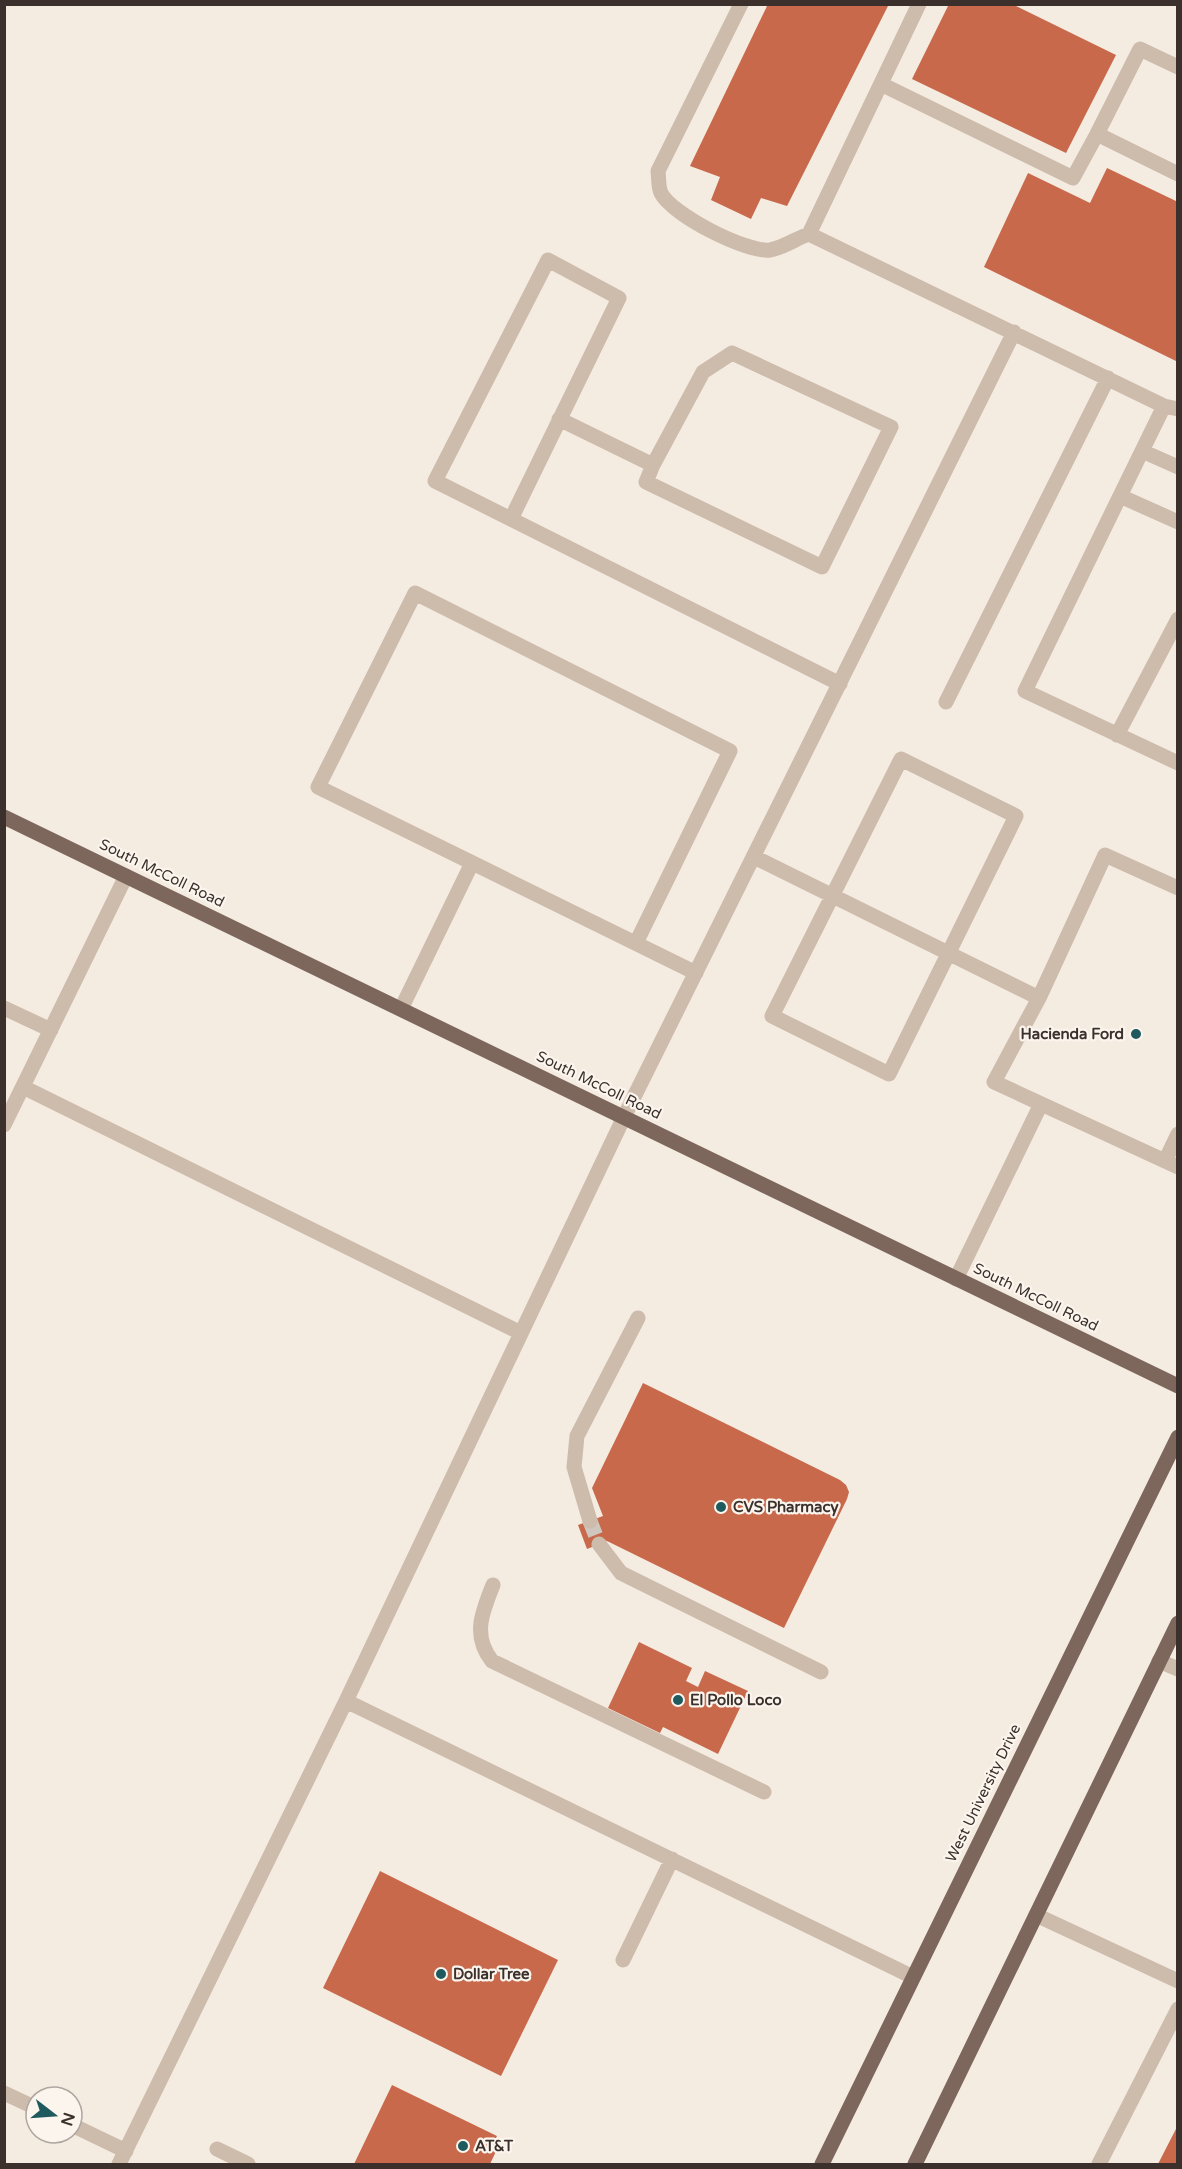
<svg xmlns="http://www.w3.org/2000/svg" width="1182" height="2169" font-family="'Varela Round',sans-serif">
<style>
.building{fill:#c8694b}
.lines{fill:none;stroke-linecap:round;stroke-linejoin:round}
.minor-tunnel{stroke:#cfc6bd;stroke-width:15;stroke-dasharray:15 8;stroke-linecap:butt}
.minor{stroke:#cdbbac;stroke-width:15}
.major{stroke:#7d675c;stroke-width:15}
.poi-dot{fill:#1f5a5e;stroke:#fbf5ee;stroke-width:2}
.labels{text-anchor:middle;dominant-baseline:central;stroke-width:4.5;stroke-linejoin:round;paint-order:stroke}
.street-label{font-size:15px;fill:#3b302b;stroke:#fbf5ee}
.poi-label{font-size:15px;font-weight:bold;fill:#3b302b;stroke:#fbf5ee;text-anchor:start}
</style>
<rect width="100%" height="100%" fill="#f4ebe1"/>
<path class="building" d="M768,4H889L787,206L761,198L751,219L711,200L720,177L690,166Z
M949,4H1012L1116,55L1066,153L912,79Z
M1107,168L1178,202V362L984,267L1028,173L1090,203Z
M643,1383L840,1480L846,1485L849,1492L847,1499L784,1628L607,1541L587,1549L578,1525L603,1516L592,1488Z
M639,1642L692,1668L686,1681L698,1687L705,1671L748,1691L718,1754L663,1727L660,1733L608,1708Z
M380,1871L558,1960L501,2076L323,1988Z
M392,2085L497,2136L494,2142L499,2145L490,2164H354Z
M1178,2125V2164H1158Z"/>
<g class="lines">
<path class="minor-tunnel" d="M590,1521L599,1544"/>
<path class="minor" d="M741,4L658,171C659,177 658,187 661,193C672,215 747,253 770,250C783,248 797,238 809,234
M919,4L809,234L1164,406L1178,409
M1178,67L1140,49L1097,134L1178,174
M881,84L1073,178L1097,134
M1164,406L1120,496L1178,522
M559,419L653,465L646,482L822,567L891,427L732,353L703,372L653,465
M1142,451L1178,467
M1120,496L1025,691L1178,763
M511,519L619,298L548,260L435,481L840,684
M946,702L1108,378
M1117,735L1178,619
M901,759L1016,816L889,1074L772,1016Z
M754,857L1039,998
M636,943L730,751L415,593L318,787L696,973
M4,1008L51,1030
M401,1009L472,863
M23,1087L521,1333
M4,1125L126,876
M1178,1134L1165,1161L1178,1167
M1165,1161L994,1082L1039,998L1105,855L1178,888
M956,1279L1041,1104
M590,1521L574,1467L577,1436L638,1318
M599,1544L621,1573L821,1672
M493,1585C482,1612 472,1636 492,1661L764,1792
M1159,1661L1178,1669
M346,1701L913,1977
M1036,1915L1178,1981
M623,1960L672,1859
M4,2093L36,2108
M72,2125L126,2151
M217,2149L248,2164
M119,2164L346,1701L624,1117L1014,332
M1099,2164L1178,2009"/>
<path class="major" d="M4,817L1178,1386
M822,2164L1178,1437
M915,2164L1178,1623"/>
</g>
<g class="poi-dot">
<circle cx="1136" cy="1034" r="6"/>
<circle cx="721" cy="1507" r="6"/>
<circle cx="678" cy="1700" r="6"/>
<circle cx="441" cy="1974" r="6"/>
<circle cx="463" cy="2146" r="6"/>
</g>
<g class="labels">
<g class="street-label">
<text transform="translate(162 873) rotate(26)">South McColl Road</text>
<text transform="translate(599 1085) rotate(26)">South McColl Road</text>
<text transform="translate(1036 1297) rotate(26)">South McColl Road</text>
<text transform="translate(983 1793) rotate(-64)">West University Drive</text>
</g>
<g class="poi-label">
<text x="1124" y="1034" text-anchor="end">Hacienda Ford</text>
<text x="733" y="1507">CVS Pharmacy</text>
<text x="690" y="1700">El Pollo Loco</text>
<text x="453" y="1974">Dollar Tree</text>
<text x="475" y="2146">AT&amp;T</text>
</g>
</g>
<rect width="1182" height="2169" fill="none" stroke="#3b302b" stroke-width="12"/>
<g transform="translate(54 2115) rotate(107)"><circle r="28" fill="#fbf5ee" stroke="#aea6a0" stroke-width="1.5"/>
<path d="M0-4.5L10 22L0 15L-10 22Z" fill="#1f5a5e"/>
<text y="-9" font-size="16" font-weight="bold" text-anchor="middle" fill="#3b302b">N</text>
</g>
</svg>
